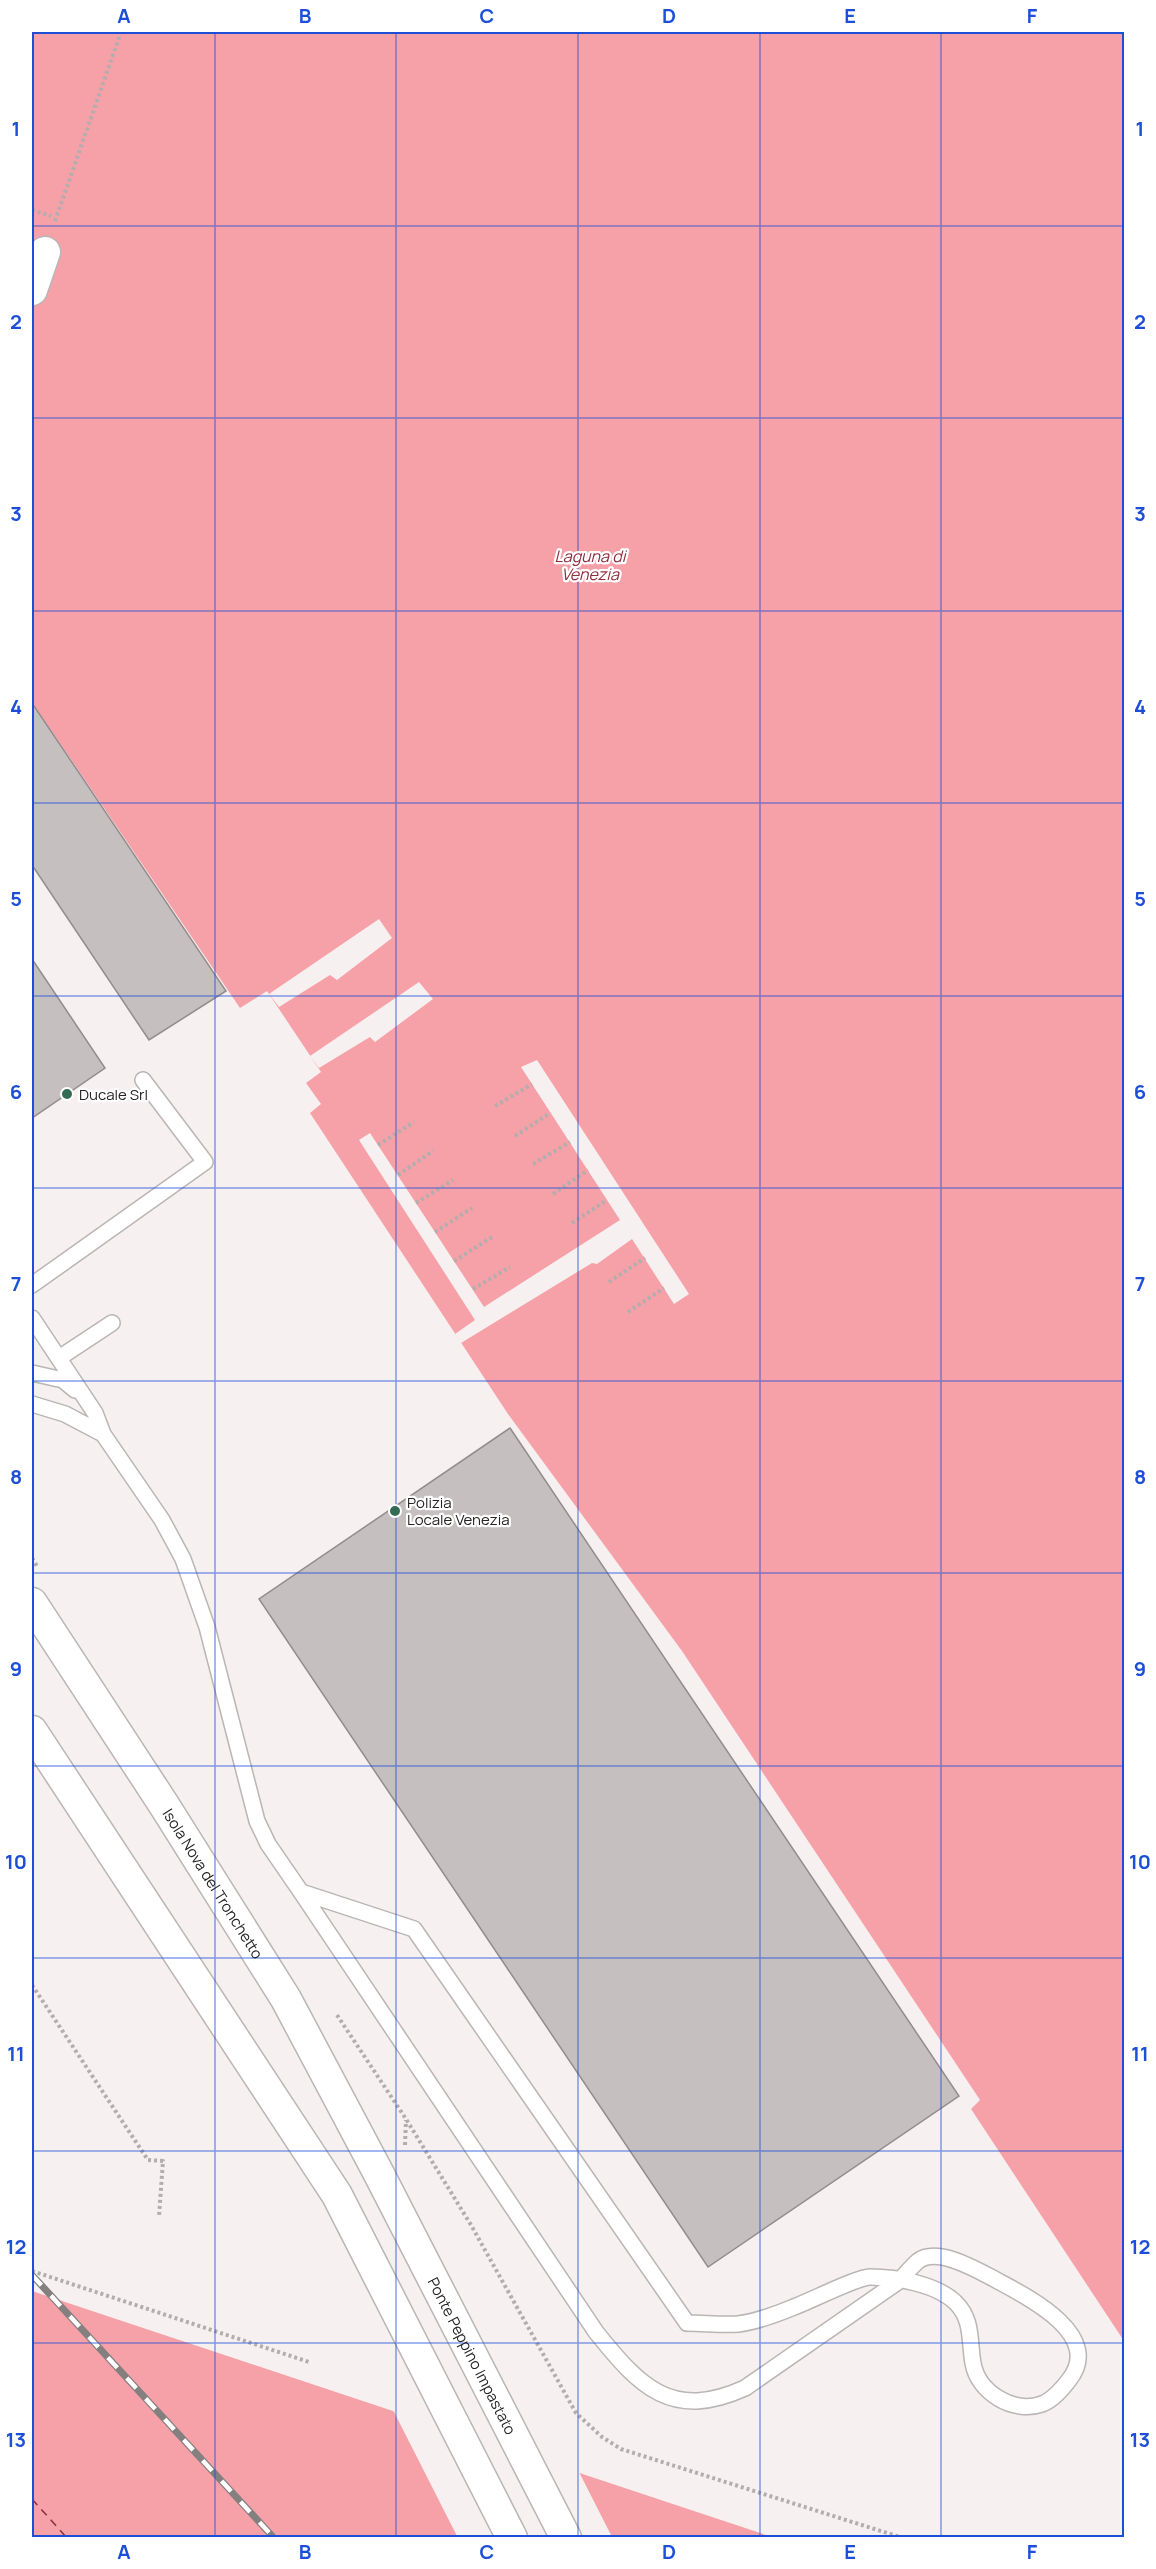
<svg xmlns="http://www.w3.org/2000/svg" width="1156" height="2569" font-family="Manrope,sans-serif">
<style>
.water{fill:#f6a0a7}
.pier{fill:#f7f0f1}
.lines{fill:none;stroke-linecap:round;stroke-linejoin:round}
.ferry{stroke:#8f2d3d;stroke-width:1.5;stroke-dasharray:8 6;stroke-linecap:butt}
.building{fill:#c5bfbf;stroke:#928c8c;stroke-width:1.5}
.service-casing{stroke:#bbb5b5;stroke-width:18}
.minor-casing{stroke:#bbb5b5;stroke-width:33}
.path{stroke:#b3adae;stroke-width:4;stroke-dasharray:3 3;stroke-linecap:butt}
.service{stroke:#fff;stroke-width:15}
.minor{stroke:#fff;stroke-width:30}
.rail-casing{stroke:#848080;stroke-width:7}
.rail{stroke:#fff;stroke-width:4.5;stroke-dasharray:14;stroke-linecap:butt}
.grid{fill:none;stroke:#1d4ed8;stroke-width:1.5;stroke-opacity:0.55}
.poi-dot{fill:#326c54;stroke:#fff;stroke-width:2}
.labels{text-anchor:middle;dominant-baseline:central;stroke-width:4.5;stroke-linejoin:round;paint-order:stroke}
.poi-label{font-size:15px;fill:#262323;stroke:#fff;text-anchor:start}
.street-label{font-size:15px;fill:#262323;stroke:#fff}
.water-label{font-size:16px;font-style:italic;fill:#8f2d3d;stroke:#fff}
.neatline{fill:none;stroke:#1d4ed8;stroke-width:2}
.grid-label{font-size:20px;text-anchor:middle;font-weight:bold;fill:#1d4ed8}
</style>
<rect width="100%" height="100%" fill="#f7f0f1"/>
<path class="water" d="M32,32H1124V2341L971,2109L980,2100L682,1651L508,1414L310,1113L321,1104L306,1083L321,1072L267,991L240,1008L32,702Z
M32,2291L772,2537L32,2538Z"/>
<path class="pier" d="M379,919L392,938L337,980L330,975L279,1007L269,994Z
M419,982L433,999L375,1042L370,1037L319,1068L310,1056Z
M537,1060L689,1294L674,1304L632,1239L597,1264L592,1263L461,1343L455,1334L475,1320L359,1140L370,1133L484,1307L620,1220L521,1067Z
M392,2408L578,2470L612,2537L458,2538Z"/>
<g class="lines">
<path class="ferry" d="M32,2499L67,2538"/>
</g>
<path class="building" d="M32,703L226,991L149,1040L32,865Z
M32,959L105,1068L32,1118Z
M510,1428L959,2096L708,2267L259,1599Z"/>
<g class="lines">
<defs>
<path id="service" d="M32,1285L205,1162L143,1080
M32,1318L95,1413L103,1434L162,1520L183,1559L207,1627L257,1821L268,1844L301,1892L596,2332C640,2387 672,2421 745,2388L899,2281C905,2275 911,2267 918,2261C938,2246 979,2271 998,2281C1030,2298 1104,2336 1069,2380C1062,2389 1053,2400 1042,2404C1014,2414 978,2393 973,2363C969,2341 973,2320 956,2303C937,2284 896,2277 870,2277C858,2277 810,2301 794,2307C777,2314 755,2322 738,2324C721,2325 704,2323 687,2323L414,1929L301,1892
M59,1358L112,1323
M32,1373L63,1380L75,1390
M32,1404L65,1414L103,1434"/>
<g id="minor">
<path d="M32,290L45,252"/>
<path id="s1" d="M32,1603L164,1805L286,1999L379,2174L566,2538"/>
<path d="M32,1731L337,2195L512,2538"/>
</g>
</defs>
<use href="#service" class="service-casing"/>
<use href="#minor" class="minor-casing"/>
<path class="path" d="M32,210L51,216
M55,221L121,32
M495,1106L532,1084
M515,1136L550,1113
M378,1145L414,1122
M533,1164L570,1142
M398,1175L433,1151
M553,1194L588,1170
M416,1203L453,1180
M572,1223L607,1200
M435,1232L472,1208
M454,1261L492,1237
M609,1282L645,1258
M473,1289L510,1267
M628,1312L664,1288
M32,1558L38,1568
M32,1985L148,2160L163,2161L159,2216
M337,2015L406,2119L471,2225L576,2413L602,2437L621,2449L903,2538
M405,2145L406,2120
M32,2271L309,2362"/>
<use href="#service" class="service"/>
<use href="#minor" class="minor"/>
<defs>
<path id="rail" d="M32,2275L274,2538"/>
</defs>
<use href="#rail" class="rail-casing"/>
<use href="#rail" class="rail"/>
</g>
<path class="grid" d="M215,32V2538M396,32V2538M578,32V2538M760,32V2538M941,32V2538M32,226H1124M32,418H1124M32,611H1124M32,803H1124M32,996H1124M32,1188H1124M32,1381H1124M32,1573H1124M32,1766H1124M32,1958H1124M32,2151H1124M32,2343H1124"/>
<g class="poi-dot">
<circle cx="67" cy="1094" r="6"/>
<circle cx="395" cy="1511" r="6"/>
</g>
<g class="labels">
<g class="poi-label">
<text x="79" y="1094">Ducale Srl</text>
<text x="407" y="1502">Polizia<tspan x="407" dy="17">Locale Venezia</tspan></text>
</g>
<g class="street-label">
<text stroke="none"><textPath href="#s1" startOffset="334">Isola Nova del Tronchetto</textPath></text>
<text stroke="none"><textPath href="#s1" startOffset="873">Ponte Peppino Impastato</textPath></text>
</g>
<g class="water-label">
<text x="590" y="556">Laguna di<tspan x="590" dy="18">Venezia</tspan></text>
</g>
</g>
<rect width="1156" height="2569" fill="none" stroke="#ffffff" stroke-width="66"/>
<rect x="33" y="33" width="1090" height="2503" class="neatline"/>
<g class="grid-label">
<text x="124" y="23">A</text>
<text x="305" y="23">B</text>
<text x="487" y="23">C</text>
<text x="669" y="23">D</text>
<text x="850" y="23">E</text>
<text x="1032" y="23">F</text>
<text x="16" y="136">1</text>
<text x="1140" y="136">1</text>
<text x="16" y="329">2</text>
<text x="1140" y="329">2</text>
<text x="16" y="521">3</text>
<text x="1140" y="521">3</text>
<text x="16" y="714">4</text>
<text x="1140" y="714">4</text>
<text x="16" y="906">5</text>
<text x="1140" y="906">5</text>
<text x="16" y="1099">6</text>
<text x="1140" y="1099">6</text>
<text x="16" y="1291">7</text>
<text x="1140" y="1291">7</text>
<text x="16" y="1484">8</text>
<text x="1140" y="1484">8</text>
<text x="16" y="1676">9</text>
<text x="1140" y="1676">9</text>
<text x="16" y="1869">10</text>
<text x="1140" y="1869">10</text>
<text x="16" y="2061">11</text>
<text x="1140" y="2061">11</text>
<text x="16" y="2254">12</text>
<text x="1140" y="2254">12</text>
<text x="16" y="2447">13</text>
<text x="1140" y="2447">13</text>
<text x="124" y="2559">A</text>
<text x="305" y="2559">B</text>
<text x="487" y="2559">C</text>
<text x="669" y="2559">D</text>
<text x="850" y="2559">E</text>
<text x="1032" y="2559">F</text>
</g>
</svg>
